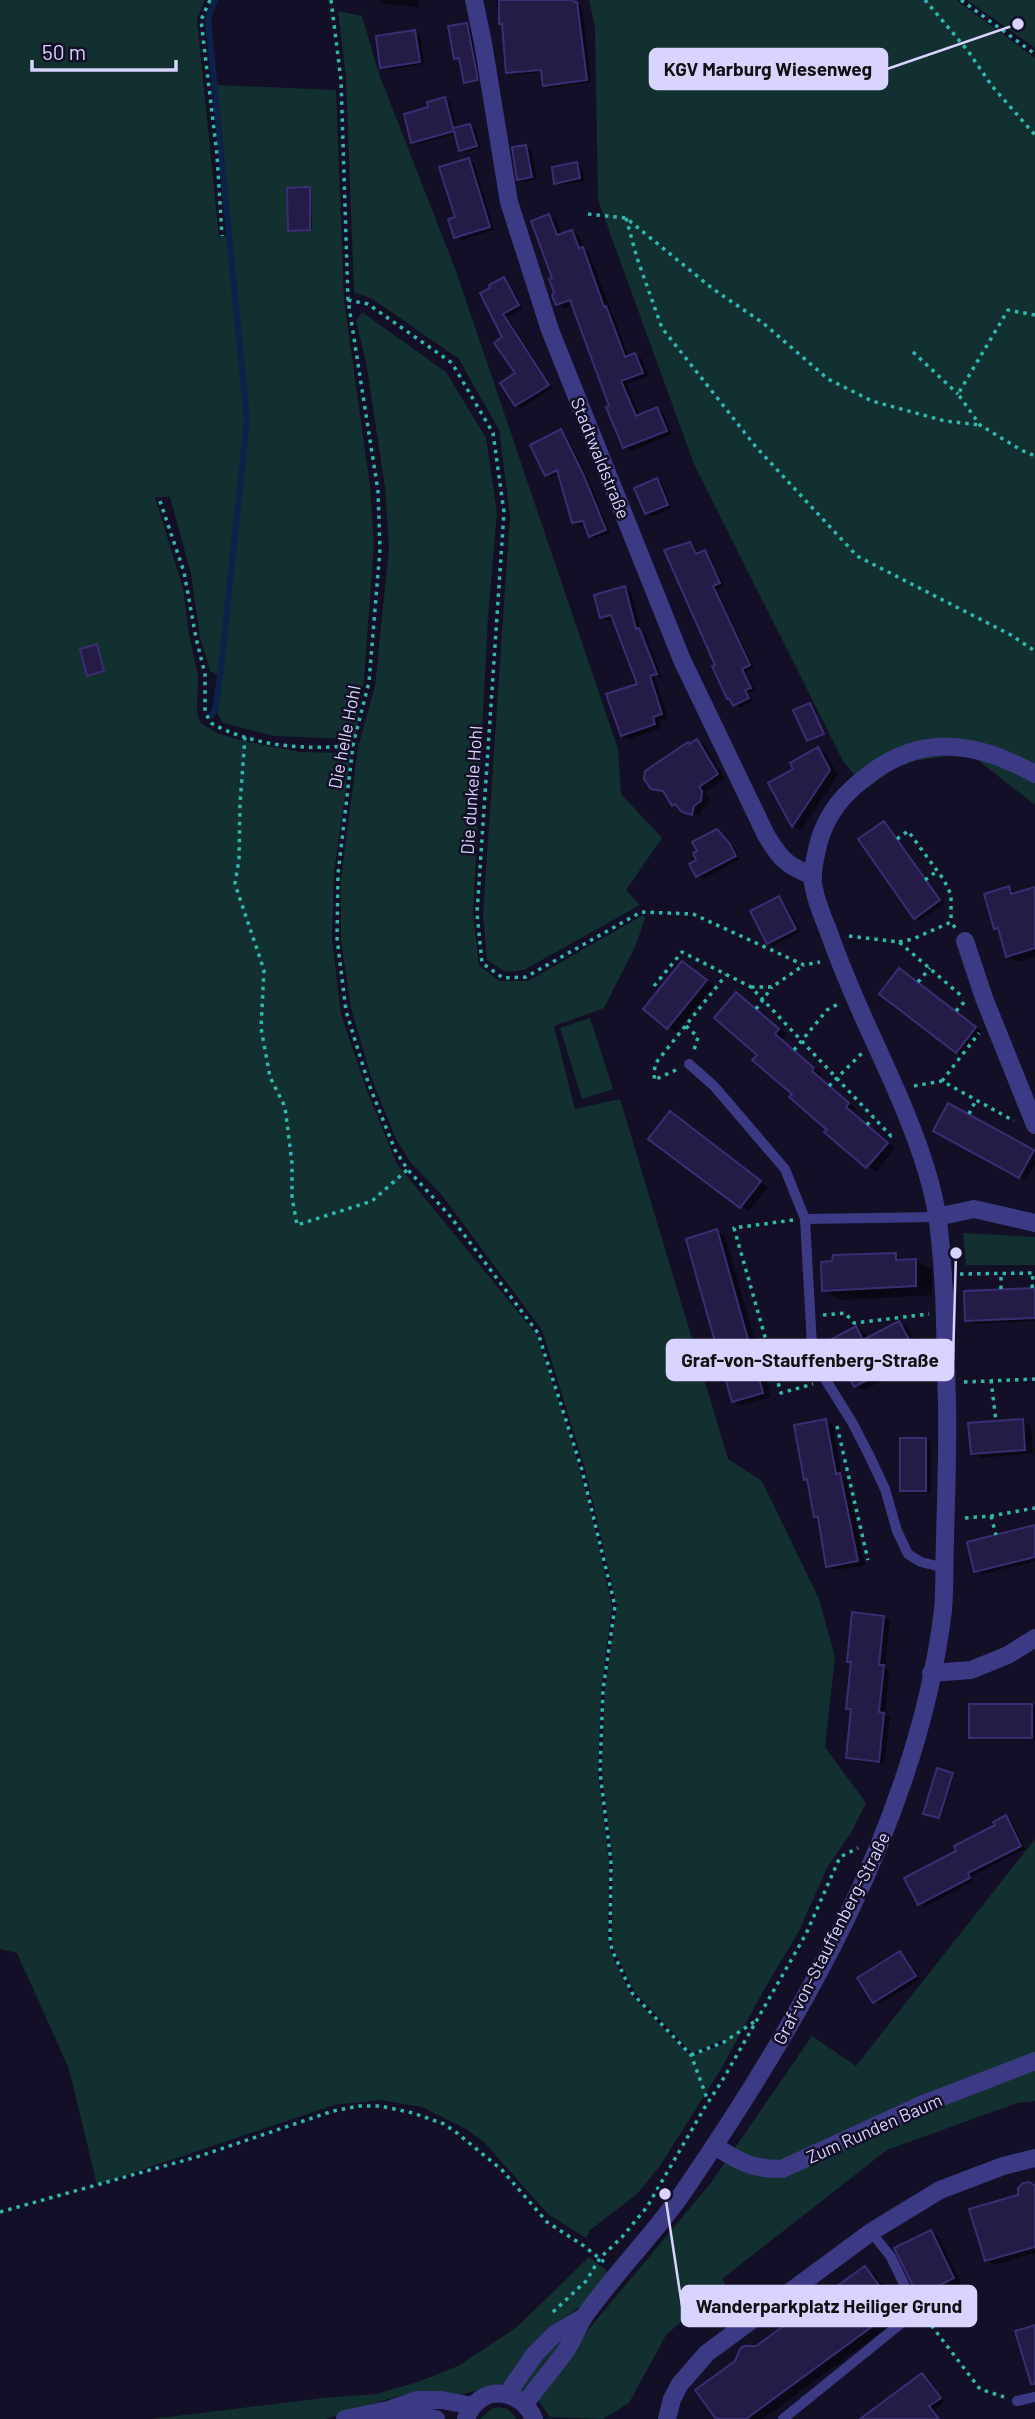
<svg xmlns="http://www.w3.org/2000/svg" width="1035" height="2419" font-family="Barlow,sans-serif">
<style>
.green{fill:#12302f}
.shadow{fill:#0007}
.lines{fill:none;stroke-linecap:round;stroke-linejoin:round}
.stream{stroke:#0c2248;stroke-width:6}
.building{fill:#241b47;stroke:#3b2d73;stroke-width:2}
.path{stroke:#2fb8b0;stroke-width:3.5;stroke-dasharray:3.5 5;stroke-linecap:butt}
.service{stroke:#3d3a85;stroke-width:10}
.minor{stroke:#3d3a85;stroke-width:18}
.tertiary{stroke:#3d3a85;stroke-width:18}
.labels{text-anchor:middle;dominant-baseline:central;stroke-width:5;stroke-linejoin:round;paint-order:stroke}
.street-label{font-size:18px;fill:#d9d4ff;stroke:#130f26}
.leader{fill:none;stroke:#d9d4ff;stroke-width:2.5}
.callout-dot{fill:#d9d4ff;stroke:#130f26;stroke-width:2.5}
.callout{fill:#d9d4ff;stroke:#d9d4ff;stroke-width:2.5}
.callout-label{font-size:19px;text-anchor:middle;font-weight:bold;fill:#111}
</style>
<rect width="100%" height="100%" fill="#130f26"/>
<path class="green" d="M0,0H205L197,19L219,237L228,234L215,85L336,90L344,300L370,486L374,544L364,679L355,739L274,736L223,723L215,709L220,677L210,671L200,637L191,574L170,497H155L183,588L189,634L198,676L197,713L201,723L219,734L244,741L300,752L351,753L334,872L332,939L341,1014L367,1091L397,1164L536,1334L569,1432L591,1511L612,1607L601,1691L598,1772L609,1862L608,1938L610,1951L631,1995L691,2056L724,2044L725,2039L692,2053L634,1991L614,1949L612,1939L613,1862L602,1772L605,1690L617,1606L585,1469L542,1330L441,1194L411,1163L395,1137L371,1077L351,1008L341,940V878L358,747L375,686L389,548L385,487L366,362L356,321L362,312L446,372L486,438L497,513L488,616L473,914L479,965L499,981H528L643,915L645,919L635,947L604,1008L554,1026L575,1109L620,1099L728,1459L762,1481L819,1599L835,1657L825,1747L866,1803L851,1833L828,1866L798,1933L765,1988L721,2069L682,2131L659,2167L637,2194L590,2230L586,2238L548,2214L484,2142L466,2129L422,2107L380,2100L334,2105L97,2185L69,2069L17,1953L0,1949Z
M589,0H956L1035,58V805L975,758L947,756L914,761L892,770L866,789L843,761L694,464L598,200L595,27Z
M967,0H1035V48Z
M338,11L362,16L379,74L456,271L618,749L621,794L662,838L626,890L640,905L524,970L505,972L487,960L483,914L510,515L499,430L459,359L371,298L354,293L346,79Z
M590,1018L613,1089L582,1099L560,1028Z
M963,1233L1035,1237V1265H966Z
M1035,1839V2101L1017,2103L887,2150L722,2279L725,2284L666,2335L629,2403L603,2419L550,2417L538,2400L542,2385L710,2184L812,2036L856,2066Z
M589,2257L611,2274L590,2298L553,2329L502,2384L455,2396L425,2392L398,2396L326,2419H151L324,2398L377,2394L420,2381L458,2366L517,2327Z
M570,2330L525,2395L517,2389L532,2368Z
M499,2407L508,2409L517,2419H480L491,2409Z"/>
<path class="shadow" d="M379,0H419L418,7L384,4Z
M496,0H533L577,4L582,7L591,82L549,88L544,85L543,72L513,75L508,72L501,14L498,12Z
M467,25L470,27L480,81L469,84L465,82L461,60L456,58Z
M415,32L420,35L424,64L387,70L382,67Z
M444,99L450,102L457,129L470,126L475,129L481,148L466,152L461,149L456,134L418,144L413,141L431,108Z
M526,147L531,150L537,179L524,182L518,179Z
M468,160L474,163L494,230L461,240L456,237L457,218Z
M577,164L582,167L585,181L561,185L556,182Z
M309,189L311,190L312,230L291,231L289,230Z
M549,216L556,220L562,236L572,232L579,236L584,249L589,253L629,357L635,355L642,359L649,376L627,384L640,416L657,409L663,413L672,434L631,451L625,447L574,304L564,308L557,304Z
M504,279L509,282L523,308L507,317L553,388L521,408L516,405L517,374L504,338L483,294Z
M561,431L566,434L589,480L610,533L595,538L590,535L585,524L579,525L573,522L559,474L552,477L549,476L565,468Z
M657,480L662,483L672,508L652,516L646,513Z
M690,544L695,547L699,555L705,552L710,555L724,586L717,589L754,668L746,672L755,690L749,693L753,701L740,708L728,698L717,666Z
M624,588L631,592L641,630H638L668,718L659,721L661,728L629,739L622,735L640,685L614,619L609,621L602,617Z
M643,632L646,634L662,678H660Z
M97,646L105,672L90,676L88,675Z
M810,705L825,735L811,741L809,740Z
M697,741L704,745L725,778L705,792L709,797L708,805L701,810L700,816L686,812L674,804L666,793L652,788Z
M818,749L826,754L838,775L801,830L793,826L770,784L796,770Z
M884,823L889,826L944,904L920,920L915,917Z
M717,831L735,848L740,859L703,879L698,876L699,861Z
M1008,888L1018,894L1035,889V957L1019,962L1008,956L1001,931L996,928Z
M779,898L784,901L801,932L773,946L768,943Z
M683,963L714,986L676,1032L668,1027Z
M906,974L982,1032L964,1055L957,1052Z
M737,994L787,1034L782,1040L822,1073L819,1077L856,1109L853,1112L895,1148L876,1172L827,1132L829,1130L759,1055Z
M949,1105L1035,1152V1164L1026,1180L935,1130Z
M671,1113L768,1187L749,1211L651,1139Z
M717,1231L725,1236L771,1397L742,1405L733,1401Z
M895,1255L906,1261L915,1260L932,1270V1295L841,1300L824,1290Z
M1035,1290V1321L973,1324L967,1320Z
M899,1323L908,1328L920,1352L884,1370L888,1378L864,1390L856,1386V1328L865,1333L868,1339Z
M826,1421L833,1425L842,1477L847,1479L865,1565L835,1570L828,1566L820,1518L816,1516L809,1481L806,1479Z
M1022,1421L1031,1426L1033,1453L981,1458L973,1453Z
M926,1439L931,1442V1493H907L902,1490Z
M1035,1527V1561L982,1574L976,1571Z
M884,1617L890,1621L885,1668L889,1671L885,1715L890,1718L884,1764L854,1761L848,1758L853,1711L848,1708Z
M1032,1705L1035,1707V1740H976L971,1737Z
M952,1774L954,1775L941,1818L927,1814Z
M1006,1817L1011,1820L1025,1849L972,1876L974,1881L924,1907L919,1904L958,1852Z
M900,1953L906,1956L920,1979L880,2004L874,2001Z
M1035,2187V2253L995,2265L986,2260L1020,2196Z
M931,2232L939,2237L961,2283L927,2299L919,2294Z
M865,2268L875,2274L904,2315L763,2419H719L757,2347Z
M922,2375L928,2378L945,2401L934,2410L939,2417L937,2419H863Z"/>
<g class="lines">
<path class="stream" d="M212,715L215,709L220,677L247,420L208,19L215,0"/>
</g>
<path class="building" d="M499,0H574V2H577L587,80L543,86L541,70L506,73L502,24H499Z
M467,23L478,80L464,83L459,58L454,59L448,26Z
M415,30L420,62L380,68L376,36Z
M445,97L453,128L470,124L477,146L459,151L454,131L411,143L404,114L428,107L427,102Z
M526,145L532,177L517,180L512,147Z
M469,158L490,227L454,238L448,219L455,217L439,167Z
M577,162L580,178L554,184L552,167Z
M310,187V230L288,231L287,188Z
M549,214L557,235L572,230L579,248L583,247L604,307L606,306L625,357L635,353L643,373L621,381L636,416L657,407L667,431L623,448L606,407L609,406L570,300L556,305L552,296L554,292L549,279L552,278L531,221Z
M504,277L519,305L503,314L549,385L515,406L500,383L515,373L494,343L502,337L480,293L490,288L489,285Z
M561,429L584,476L606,530L589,537L583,521L572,523L557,470L545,476L530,445Z
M657,478L668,505L645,514L634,488Z
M690,542L696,554L705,550L720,583L713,586L750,665L742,669L751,688L745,690L749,698L733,706L729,698L727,699L712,666L715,665L664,550Z
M625,586L636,629L639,628L657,674L650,676L662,714L653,717L655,724L621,736L606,694L637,684L611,615L600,618L594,595Z
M97,644L104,671L87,676L80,649Z
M810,703L824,734L807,741L793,710Z
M697,739L718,774L699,787L702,791L701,801L694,806L692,815L682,812L675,804L672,806L663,791L651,789L644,779L645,771L688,742L689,744Z
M818,747L830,770L792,827L768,783L793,769L790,763Z
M884,821L940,900L914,919L858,839Z
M717,829L730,844L736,856L696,877L689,864L696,860L693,853L697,851L692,842Z
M1009,886L1011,894L1035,887V948L1006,957L998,928L994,929L984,894Z
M779,896L796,929L767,944L750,911Z
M682,961L707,980L667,1029L643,1009Z
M899,968L976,1027L956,1053L879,994Z
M736,992L779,1029L775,1034L814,1068L812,1071L849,1103L846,1107L888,1143L866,1168L824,1132L827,1130L789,1097L792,1094L752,1060L757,1055L714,1018Z
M948,1103L1034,1150L1019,1178L933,1131Z
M670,1111L761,1181L740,1208L648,1139Z
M717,1229L763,1393L732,1402L686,1239Z
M896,1253V1260L916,1259V1286L822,1291L821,1262L832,1261L833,1255Z
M1035,1288V1318L965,1321L964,1291Z
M899,1321L913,1347L877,1365L881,1373L854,1387L830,1340L856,1326L863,1340Z
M826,1419L836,1474L840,1473L858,1561L826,1567L818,1517H814L807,1479L804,1480L794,1425Z
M1023,1419L1025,1450L971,1454L968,1423Z
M900,1438H926V1491H900Z
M1035,1525V1557L974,1572L967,1542Z
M852,1612L884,1616L879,1665H884L879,1712L884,1713L879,1762L846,1758L851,1709H846L851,1662H847Z
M969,1704H1032V1738H969Z
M937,1768L953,1773L939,1818L923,1814Z
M1006,1815L1021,1846L968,1873L970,1878L918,1905L904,1878L956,1851L954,1846L995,1825L993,1822Z
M900,1951L916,1976L873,2003L857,1978Z
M1029,2182L1035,2186V2247L985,2261L969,2209L1018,2195V2188L1023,2183Z
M931,2230L954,2278L918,2296L894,2248Z
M865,2266L896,2309L746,2419H716L695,2390L735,2361L740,2349L744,2346H756L815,2303L817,2295L826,2294Z
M1035,2325V2384H1031L1015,2331Z
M922,2373L941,2398L929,2406L939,2419H860Z"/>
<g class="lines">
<path class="path" d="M210,0L201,20L217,155L222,236
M331,0L341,80L348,300L378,491L380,549L369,682L353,745L338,874L337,938L346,1011L368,1082L395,1150L408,1170L450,1216L538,1333L582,1470L615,1606L603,1690L600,1772L611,1862L610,1938L612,1950L632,1993L691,2055L708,2101
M925,0L968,51L992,86L1035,135
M961,0L1035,54
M588,214L626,218L713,289L763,323L828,379L872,401L945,421L980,425
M626,218L637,258L662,328L756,447L857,556L1011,635L1035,651
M348,300L368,304L452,363L493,433L504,512L477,913L482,963L503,978L526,977L641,912L693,914L804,965L820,962
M1035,315L1008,310L958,394L980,425L1021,450L1035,456
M913,352L958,394
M160,501L184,572L196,638L205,674V712L211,723C252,746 307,751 353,745
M245,737L240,804L239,859L235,884L264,970L261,1028L270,1077L285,1107L292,1163V1197L297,1225L372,1201L407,1170
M897,839L908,831L944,880L951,895V922
M925,880L937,871
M849,936L899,942L964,998
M899,942L913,939L951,922L956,929
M918,982L930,968
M654,986L682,952L751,987L891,1136L896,1135
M751,987H772L804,965
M756,1009L772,987
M956,1011L966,1000
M686,1026L698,1037L694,1050
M794,1050L827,1010L838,1004
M676,1070L654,1080L655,1064L726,975
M942,1081L979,1033
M829,1086L862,1053
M914,1086L942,1081L1014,1121
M969,1114L976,1100
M867,1125L873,1117
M793,1220L734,1228L781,1393L813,1384
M960,1274L1035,1273
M1032,1288L1033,1273
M1001,1289V1273
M823,1315L845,1313L854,1323L929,1314
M991,1380L996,1421
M964,1382L1035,1379
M837,1426L868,1560
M991,1516L996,1535
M965,1518L991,1516L1035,1508
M691,2055L724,2042L754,2022
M0,2212L200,2156L333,2111L359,2106H380L413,2113L444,2124L457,2133L502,2170L547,2222L584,2246L604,2262
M553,2312L586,2281L600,2258L622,2237L647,2207L705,2107L722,2081L806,1934L840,1857L858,1848
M921,2312L980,2389L1004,2397"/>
<path class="service" d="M689,1064L714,1086L785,1169L805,1219L812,1346L820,1371L852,1422L869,1455L885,1489L897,1531L908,1554L921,1562L945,1568
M805,1219L937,1217
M1017,2401L1035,2397
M783,2419L899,2325L913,2303L891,2257L871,2232"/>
<path class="minor" d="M474,0L483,43L509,202L550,330L682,660L766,835C781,860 786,865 813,876
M965,941L984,998L1035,1125
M937,1217L974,1209L1035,1223
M931,1673L971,1670L1008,1655L1035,1638
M714,2146C741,2162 750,2169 782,2169L921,2105L1035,2061
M667,2419L672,2399L680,2384L707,2353L871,2232L940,2190L1003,2166L1035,2158"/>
<path class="tertiary" d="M507,2394L535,2354L555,2334L584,2317
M525,2404C538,2385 554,2368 567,2349C574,2338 578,2325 586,2314C616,2272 654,2234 684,2191C801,2020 918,1819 943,1610C945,1587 944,1564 945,1541C946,1495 948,1449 947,1403C945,1341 946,1277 937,1215C928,1157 894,1084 869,1030C854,997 840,964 828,930C822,915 815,899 813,883C812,873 814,863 816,854C822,822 837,800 862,780C918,733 974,740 1035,774
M391,2410L436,2419
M345,2419L388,2410L417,2400H442L473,2406
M466,2419C478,2384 520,2386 534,2419"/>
</g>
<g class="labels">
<g class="street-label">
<text transform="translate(601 458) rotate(68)">Stadtwaldstraße</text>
<text transform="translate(344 737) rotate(-79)">Die helle Hohl</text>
<text transform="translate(471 790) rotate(-86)">Die dunkele Hohl</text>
<text transform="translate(831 1938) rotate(-63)">Graf-von-Stauffenberg-Straße</text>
<text transform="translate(874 2128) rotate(-24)">Zum Runden Baum</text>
</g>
</g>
<path class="leader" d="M1018 24L887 69M956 1253L953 1360M665 2194L682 2306"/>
<g class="callout-dot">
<circle cx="1018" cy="24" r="7"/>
<circle cx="956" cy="1253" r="7"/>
<circle cx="665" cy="2194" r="7"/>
</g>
<g class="callout">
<rect x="650" y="49" width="237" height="40" rx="7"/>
<rect x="667" y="1340" width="286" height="40" rx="7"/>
<rect x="682" y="2286" width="294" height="40" rx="7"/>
</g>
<g class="callout-label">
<text x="768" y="76">KGV Marburg Wiesenweg</text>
<text x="810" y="1367">Graf-von-Stauffenberg-Straße</text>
<text x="829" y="2313">Wanderparkplatz Heiliger Grund</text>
</g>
<path d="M32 60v10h144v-10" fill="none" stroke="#d9d4ff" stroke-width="3.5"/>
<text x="42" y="60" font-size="21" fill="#d9d4ff" stroke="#130f26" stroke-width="5" paint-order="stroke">50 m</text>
</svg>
